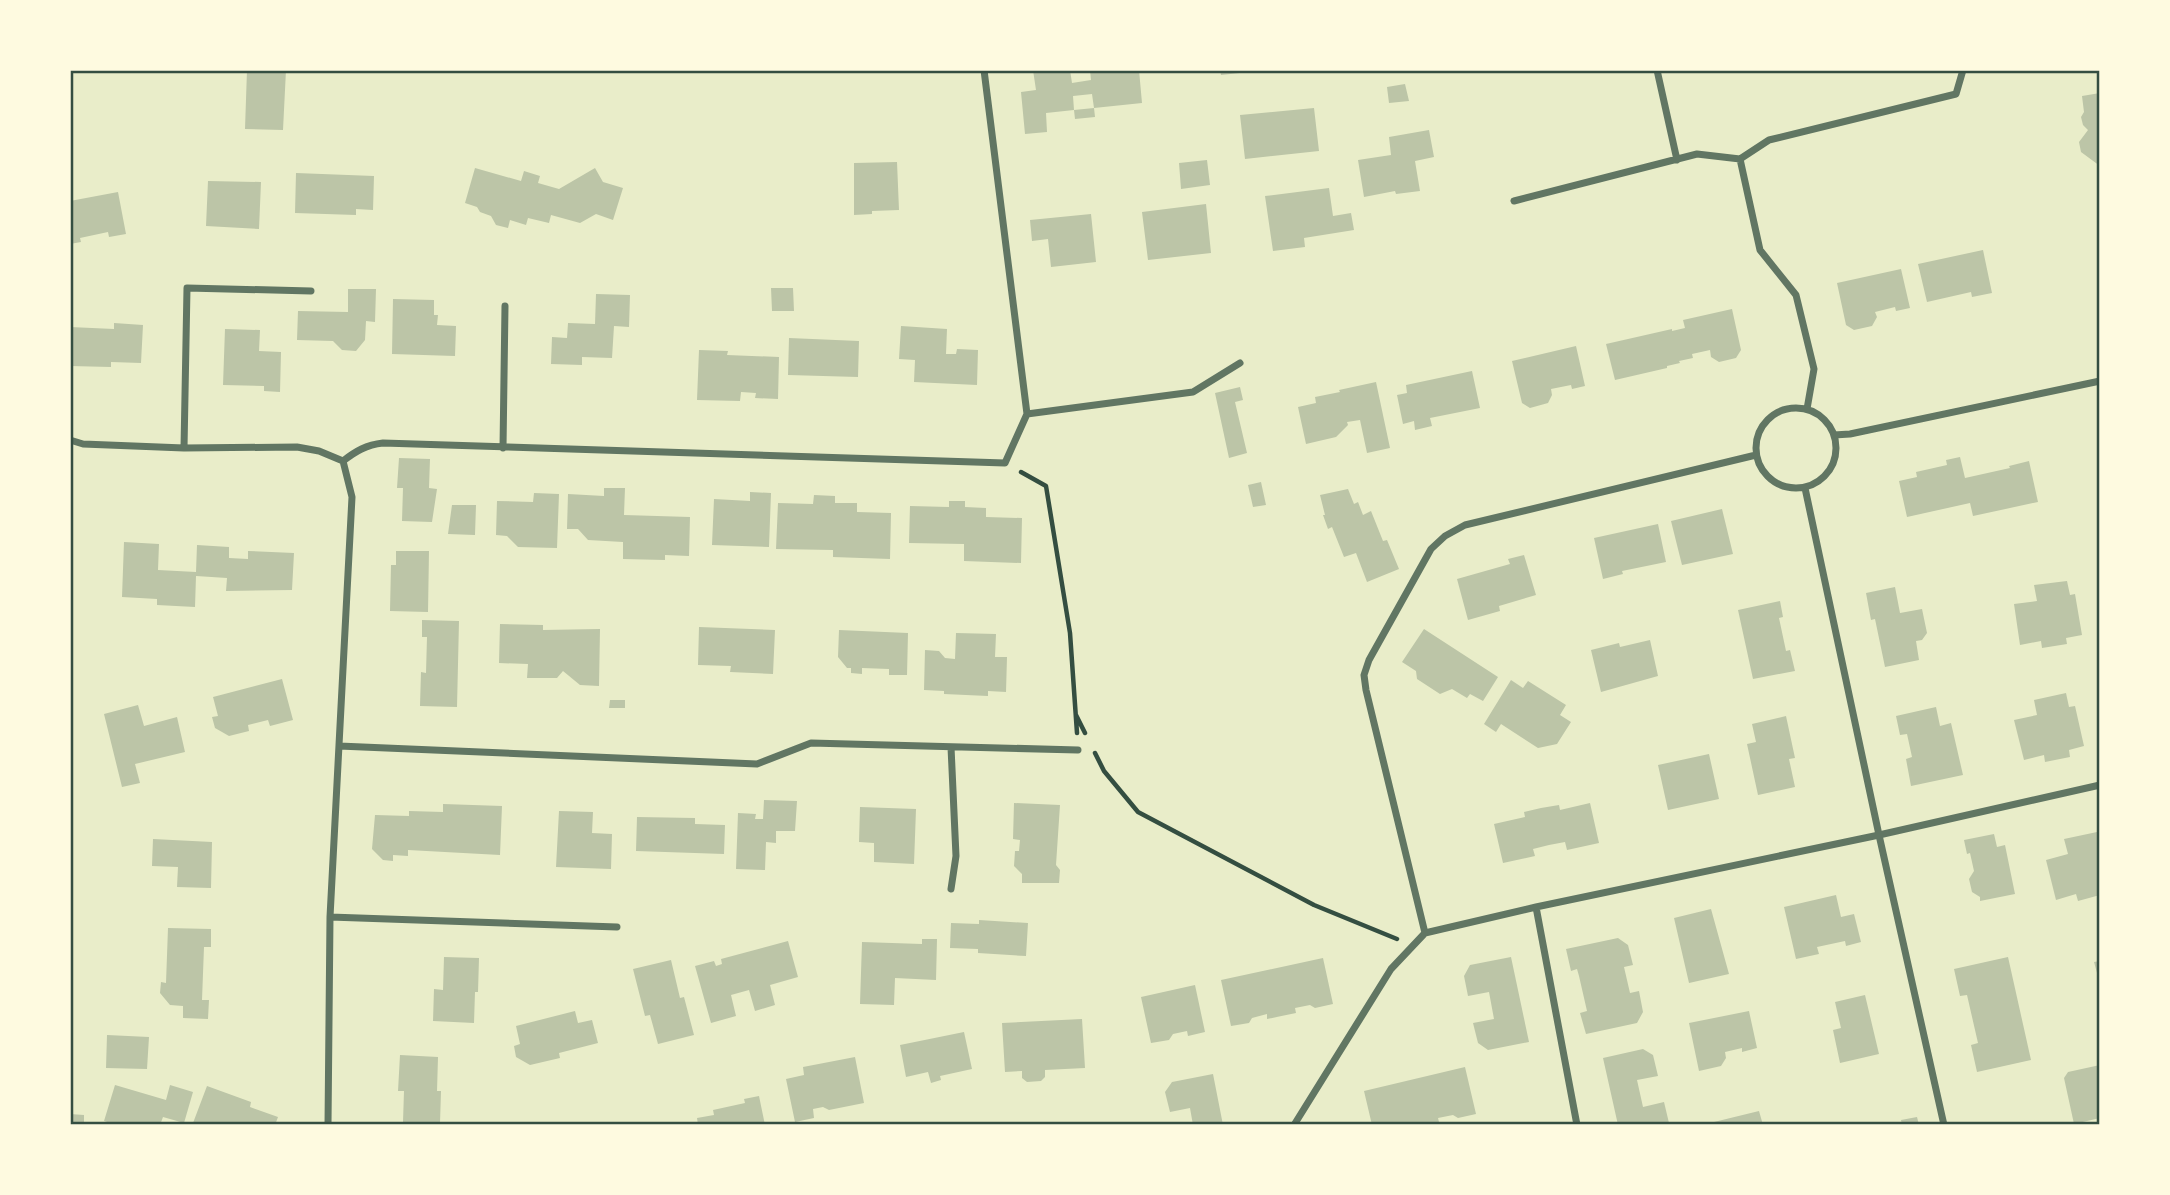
<svg xmlns="http://www.w3.org/2000/svg" width="2170" height="1195" font-family="'Crimson Pro',serif">
<style>
.building{fill:#bcc5a7}
.lines{fill:none;stroke-linecap:round;stroke-linejoin:round}
.path{stroke:#344e41;stroke-width:4.5}
.minor{stroke:#617663;stroke-width:7}
.neatline{fill:none;stroke:#344e41;stroke-width:2.5}
</style>
<rect width="100%" height="100%" fill="#e9edc9"/>
<path class="building" d="M247,70H286L283,130L245,129Z
M1033,70H1070L1072,83L1091,80L1090,70H1139L1142,103L1094,108L1092,94L1073,96L1074,110L1094,108L1095,117L1075,119L1074,110L1046,113L1047,132L1025,134L1021,92L1036,90Z
M1220,70H1249V72L1221,75Z
M1405,84L1409,101L1389,103L1387,87Z
M2100,93V166L2081,152L2079,142L2088,130L2083,125L2081,117L2084,112L2082,96Z
M1314,108L1319,151L1245,159L1240,115Z
M1429,130L1434,157L1415,161L1420,191L1396,194L1395,191L1364,197L1358,160L1391,155L1389,137Z
M1207,160L1210,185L1181,189L1179,163Z
M897,162L899,210L872,211V214L854,215V163Z
M475,168L521,181L524,171L540,176L538,183L559,189L595,168L603,182L623,188L613,220L596,214L580,223L551,215L549,223L528,218L526,225L510,220L508,228L496,225L491,216L480,212L477,207L465,203Z
M296,173L374,176L373,210L356,209V215L295,213Z
M208,181L261,182L259,229L206,226Z
M1329,188L1333,216L1351,213L1354,230L1304,238L1305,247L1273,251L1265,196Z
M118,192L126,234L109,237L108,232L80,238L81,242L70,244V201Z
M1206,204L1211,253L1148,260L1142,212Z
M1091,214L1096,262L1051,267L1048,239L1032,241L1030,220Z
M1983,250L1992,293L1972,297L1971,292L1927,302L1918,264Z
M1901,269L1910,308L1896,311L1895,307L1875,312L1877,317L1872,326L1854,330L1846,325L1837,283Z
M771,288H793L794,311H772Z
M348,289H376L375,322L366,321L365,340L356,351L342,350L333,341L297,340L298,311L348,312Z
M596,294L630,295L629,327L614,326L612,358L582,357V365L551,364L552,337L567,338L568,323L595,324Z
M393,299L434,300V315H438L437,325L456,326L455,356L392,354Z
M1732,309L1741,350L1736,358L1719,362L1711,357L1710,350L1692,354L1693,358L1679,361L1680,363L1667,366V368L1615,380L1606,344L1672,329V331L1685,328L1683,320Z
M114,323L143,325L141,363L111,362V367L70,366V327L114,329Z
M901,326L947,329L946,354H956L957,349L978,350L977,385L914,382L915,360L899,359Z
M225,329L260,330L259,351L281,352L280,392L264,391V386L223,385Z
M789,338L859,341L858,377L788,375Z
M1576,346L1585,386L1572,389L1571,385L1551,389L1552,395L1548,403L1530,408L1522,403L1512,361Z
M699,350L728,351L727,355L779,357L778,399L755,398L756,393L741,392L740,401L697,400Z
M1472,371L1480,408L1430,418L1432,426L1415,430L1414,421L1403,424L1397,395L1407,393L1406,385Z
M1376,382L1390,448L1367,453L1360,420L1347,422L1348,425L1336,437L1306,444L1298,407L1316,403L1315,397L1340,392L1339,390Z
M1240,387L1243,400L1235,402L1247,453L1229,458L1215,393Z
M1960,457L1965,478L2010,468L2009,466L2029,461L2038,502L1973,516L1970,503L1907,517L1899,481L1917,477L1916,472L1947,465L1946,460Z
M399,458L430,459L429,488L437,489L432,522L402,521L403,488H397Z
M1261,482L1266,505L1253,507L1248,485Z
M604,488H625L624,515L690,517L689,556L665,555V560L623,559V542L588,540L578,529H567L568,494L604,496Z
M1348,489L1354,504L1358,502L1363,515L1371,511L1383,541L1387,540L1399,569L1367,582L1356,553L1344,557L1332,527L1328,529L1323,515H1325L1320,495Z
M750,492L771,493L769,547L712,545L714,499L750,501Z
M534,493L559,494L557,548L518,547L507,536L496,535L497,501L533,502Z
M814,495L835,496V503H857V512L891,513L890,559L833,557V550L776,549L778,503L813,504Z
M949,501H965V507L986,508V517L1022,518L1021,563L964,561V544L909,543L910,506L949,507Z
M452,505H476L475,535L448,534Z
M1722,509L1733,554L1682,565L1671,521Z
M1658,524L1666,562L1622,571L1623,574L1603,579L1594,538Z
M124,542L159,544L158,570L196,572L197,545L229,547V558L248,559V551L294,553L292,590L226,591L227,578L196,576L195,607L157,605V599L122,597Z
M396,551H429L428,612L390,611L391,565H396Z
M1524,555L1536,595L1499,606L1500,611L1468,620L1457,579L1510,564L1508,559Z
M2067,581L2070,595L2075,594L2082,635L2066,638L2067,644L2042,648L2041,641L2020,645L2014,604L2037,601L2034,585Z
M1895,587L1900,613L1922,609L1927,633L1922,640L1916,641L1919,660L1885,667L1875,619L1871,620L1866,593Z
M1780,601L1783,617L1779,618L1786,651L1790,650L1795,671L1753,679L1738,610Z
M422,620L459,621L457,707L420,706L421,672L426,673L427,637H422Z
M500,624L543,625V630L600,629L599,686L580,685L563,671L557,678H527L528,664L499,663Z
M699,627L775,630L773,674L730,672L731,666L698,665Z
M1424,629L1498,677L1483,701L1470,694L1467,698L1452,689L1440,694L1417,679L1416,671L1402,662Z
M839,630L908,633L907,675H889V669L862,668V674L851,673V668H847L838,657Z
M956,633L996,634L995,657H1007L1006,692L988,691V696L944,694V691L924,690L925,650L939,651L945,658L955,659Z
M1650,640L1658,676L1601,692L1591,650L1619,643L1620,647Z
M282,679L293,720L270,726L268,720L248,725L249,731L229,736L215,728L212,717L218,716L213,697Z
M1511,680L1523,688L1528,681L1566,705L1560,715L1571,722L1557,744L1538,748L1501,724L1496,732L1484,724Z
M2066,693L2069,707L2075,706L2084,746L2069,750L2070,757L2045,762L2044,755L2024,760L2014,720L2037,715L2034,700Z
M610,700H625V708H609Z
M138,705L144,726L177,717L185,752L135,764L140,783L122,787L104,714Z
M1936,707L1940,726L1951,723L1963,775L1911,786L1906,759L1912,757L1907,734L1900,735L1896,716Z
M1786,716L1795,758L1789,759L1795,787L1758,795L1747,744L1756,742L1752,724Z
M1709,754L1719,799L1668,810L1658,765Z
M764,800L797,801L795,831H776V843L766,842L765,870L736,869L738,813L756,814L755,819H763Z
M1014,803L1060,805L1056,865L1060,870L1059,883H1022V874L1014,866L1015,851H1019L1020,840L1013,839Z
M1590,803L1599,843L1567,850L1565,842L1549,845L1533,849L1535,856L1503,863L1494,824L1525,817L1524,812L1541,808L1559,805L1560,810Z
M443,804L502,806L500,855L408,850V856L393,855V861L383,860L372,849L375,815L409,816V811L443,812Z
M860,807L916,809L914,864L874,862V843L859,842Z
M559,811L593,812L592,833L612,834L611,869L556,867Z
M637,817L695,818V824L725,825L724,854L636,851Z
M2097,832L2100,844V895L2078,901L2076,894L2056,900L2046,860L2068,854L2064,839Z
M1994,834L1997,847L2005,845L2015,894L1980,901V897L1972,892L1969,879L1974,871L1970,853L1967,854L1964,840Z
M153,839L212,842L211,888L177,887L178,867L152,866Z
M1836,895L1841,917L1854,914L1861,942L1846,946L1845,941L1817,947L1819,954L1796,959L1784,907Z
M1711,909L1729,974L1689,983L1674,918Z
M979,920L1028,923L1026,956L978,953V949L950,948L951,923L979,924Z
M168,928L211,929V947H204L202,1000H209L208,1019L183,1018V1006L170,1005L160,993L161,982L166,983Z
M1618,938L1628,945L1633,965L1624,967L1630,993L1639,991L1643,1012L1637,1023L1586,1034L1580,1013L1587,1011L1579,976L1577,969L1571,971L1566,949Z
M922,939H937L936,980L895,978L894,1005L860,1004L862,942L922,944Z
M788,941L798,977L770,985L775,1005L755,1011L749,990L731,995L736,1016L711,1023L695,966L714,961L716,966L722,964L721,959Z
M444,957L479,958L478,992H475L474,1023L433,1021L434,989L443,990Z
M1511,957L1529,1042L1488,1050L1478,1043L1473,1023L1494,1019L1489,992L1468,996L1464,976L1470,965Z
M2008,957L2031,1060L1977,1072L1971,1045L1978,1043L1967,995L1960,996L1954,969Z
M1323,958L1333,1004L1315,1008L1310,1005L1295,1008L1296,1013L1267,1019V1014L1252,1018L1249,1023L1231,1026L1221,980Z
M671,960L680,998L684,997L694,1035L658,1044L650,1015L645,1016L633,969Z
M2100,961V980H2099L2094,962Z
M1195,985L1205,1032L1188,1036L1187,1031L1173,1034L1169,1040L1151,1043L1141,997Z
M1865,995L1879,1054L1840,1063L1833,1030L1841,1028L1835,1002Z
M575,1011L578,1023L592,1020L598,1043L559,1053L560,1058L530,1065L516,1057L514,1046L520,1044L516,1026Z
M1749,1011L1757,1048L1742,1052V1048L1725,1052L1726,1058L1721,1066L1699,1071L1689,1023Z
M1082,1019L1085,1068L1045,1070V1077L1041,1081L1027,1082L1022,1078V1071L1005,1072L1002,1023Z
M964,1032L972,1069L940,1076L941,1080L931,1083L928,1072L906,1077L900,1045Z
M107,1035L149,1037L147,1069L106,1068Z
M1643,1049L1653,1055L1658,1076L1637,1080L1643,1107L1664,1102L1669,1123L1667,1125H1618L1603,1058Z
M400,1055L438,1057L437,1091H441L440,1123L403,1122L404,1091H398Z
M855,1057L864,1103L829,1110L823,1107L813,1109L814,1118L795,1122L786,1079L804,1075L803,1067Z
M2100,1065V1118L2074,1124L2064,1078L2068,1072Z
M1465,1067L1476,1114L1458,1118L1453,1115L1438,1118L1439,1122L1428,1125H1372L1364,1091Z
M1213,1074L1223,1125H1193L1190,1108L1170,1112L1165,1092L1172,1082Z
M115,1085L166,1100L170,1085L193,1092L184,1123L163,1117L160,1125H117L104,1121Z
M207,1086L251,1102L250,1107L278,1117L275,1125L193,1123Z
M759,1096L765,1125H698L697,1118L714,1115L713,1110L745,1103L744,1099Z
M1759,1111L1763,1125H1715L1714,1122Z
M70,1114L84,1115V1125H70Z
M1917,1117L1919,1125H1902L1901,1120Z"/>
<g class="lines">
<path class="path" d="M1021,472L1046,486L1070,633L1077,733
M1076,715L1085,733
M1095,753L1104,771L1138,812L1314,905L1397,939"/>
<path class="minor" d="M1657,70L1677,160
M1514,201L1697,154L1740,159
M1756 448a40 40 0 1 1 80 0a40 40 0 1 1-80 0Z
M1807,409L1814,369L1796,295L1760,250L1740,159L1769,140L1956,94L1963,70
M1027,414L1193,392L1240,363
M1834,435L1850,434L2100,381
M70,440L83,444L184,448L297,447L319,451L343,461
M184,448L187,288L311,291
M503,448L505,306
M343,461C356,451 366,445 383,443L1005,463L1027,414L984,70
M1805,488L1879,835L1944,1125
M339,746L757,764L811,743L1078,750
M951,747L956,856L951,889
M1536,907L1577,1125
M330,917L617,927
M1425,933L1366,690L1364,675L1369,660L1431,549L1445,536L1465,525L1756,455
M1425,933L1536,907L1879,835L2100,785
M328,1125L330,917L352,497L343,461
M1294,1125L1391,969L1425,933"/>
</g>
<rect width="2170" height="1195" fill="none" stroke="#fefae0" stroke-width="144"/>
<rect x="72" y="72" width="2026" height="1051" class="neatline"/>
</svg>
